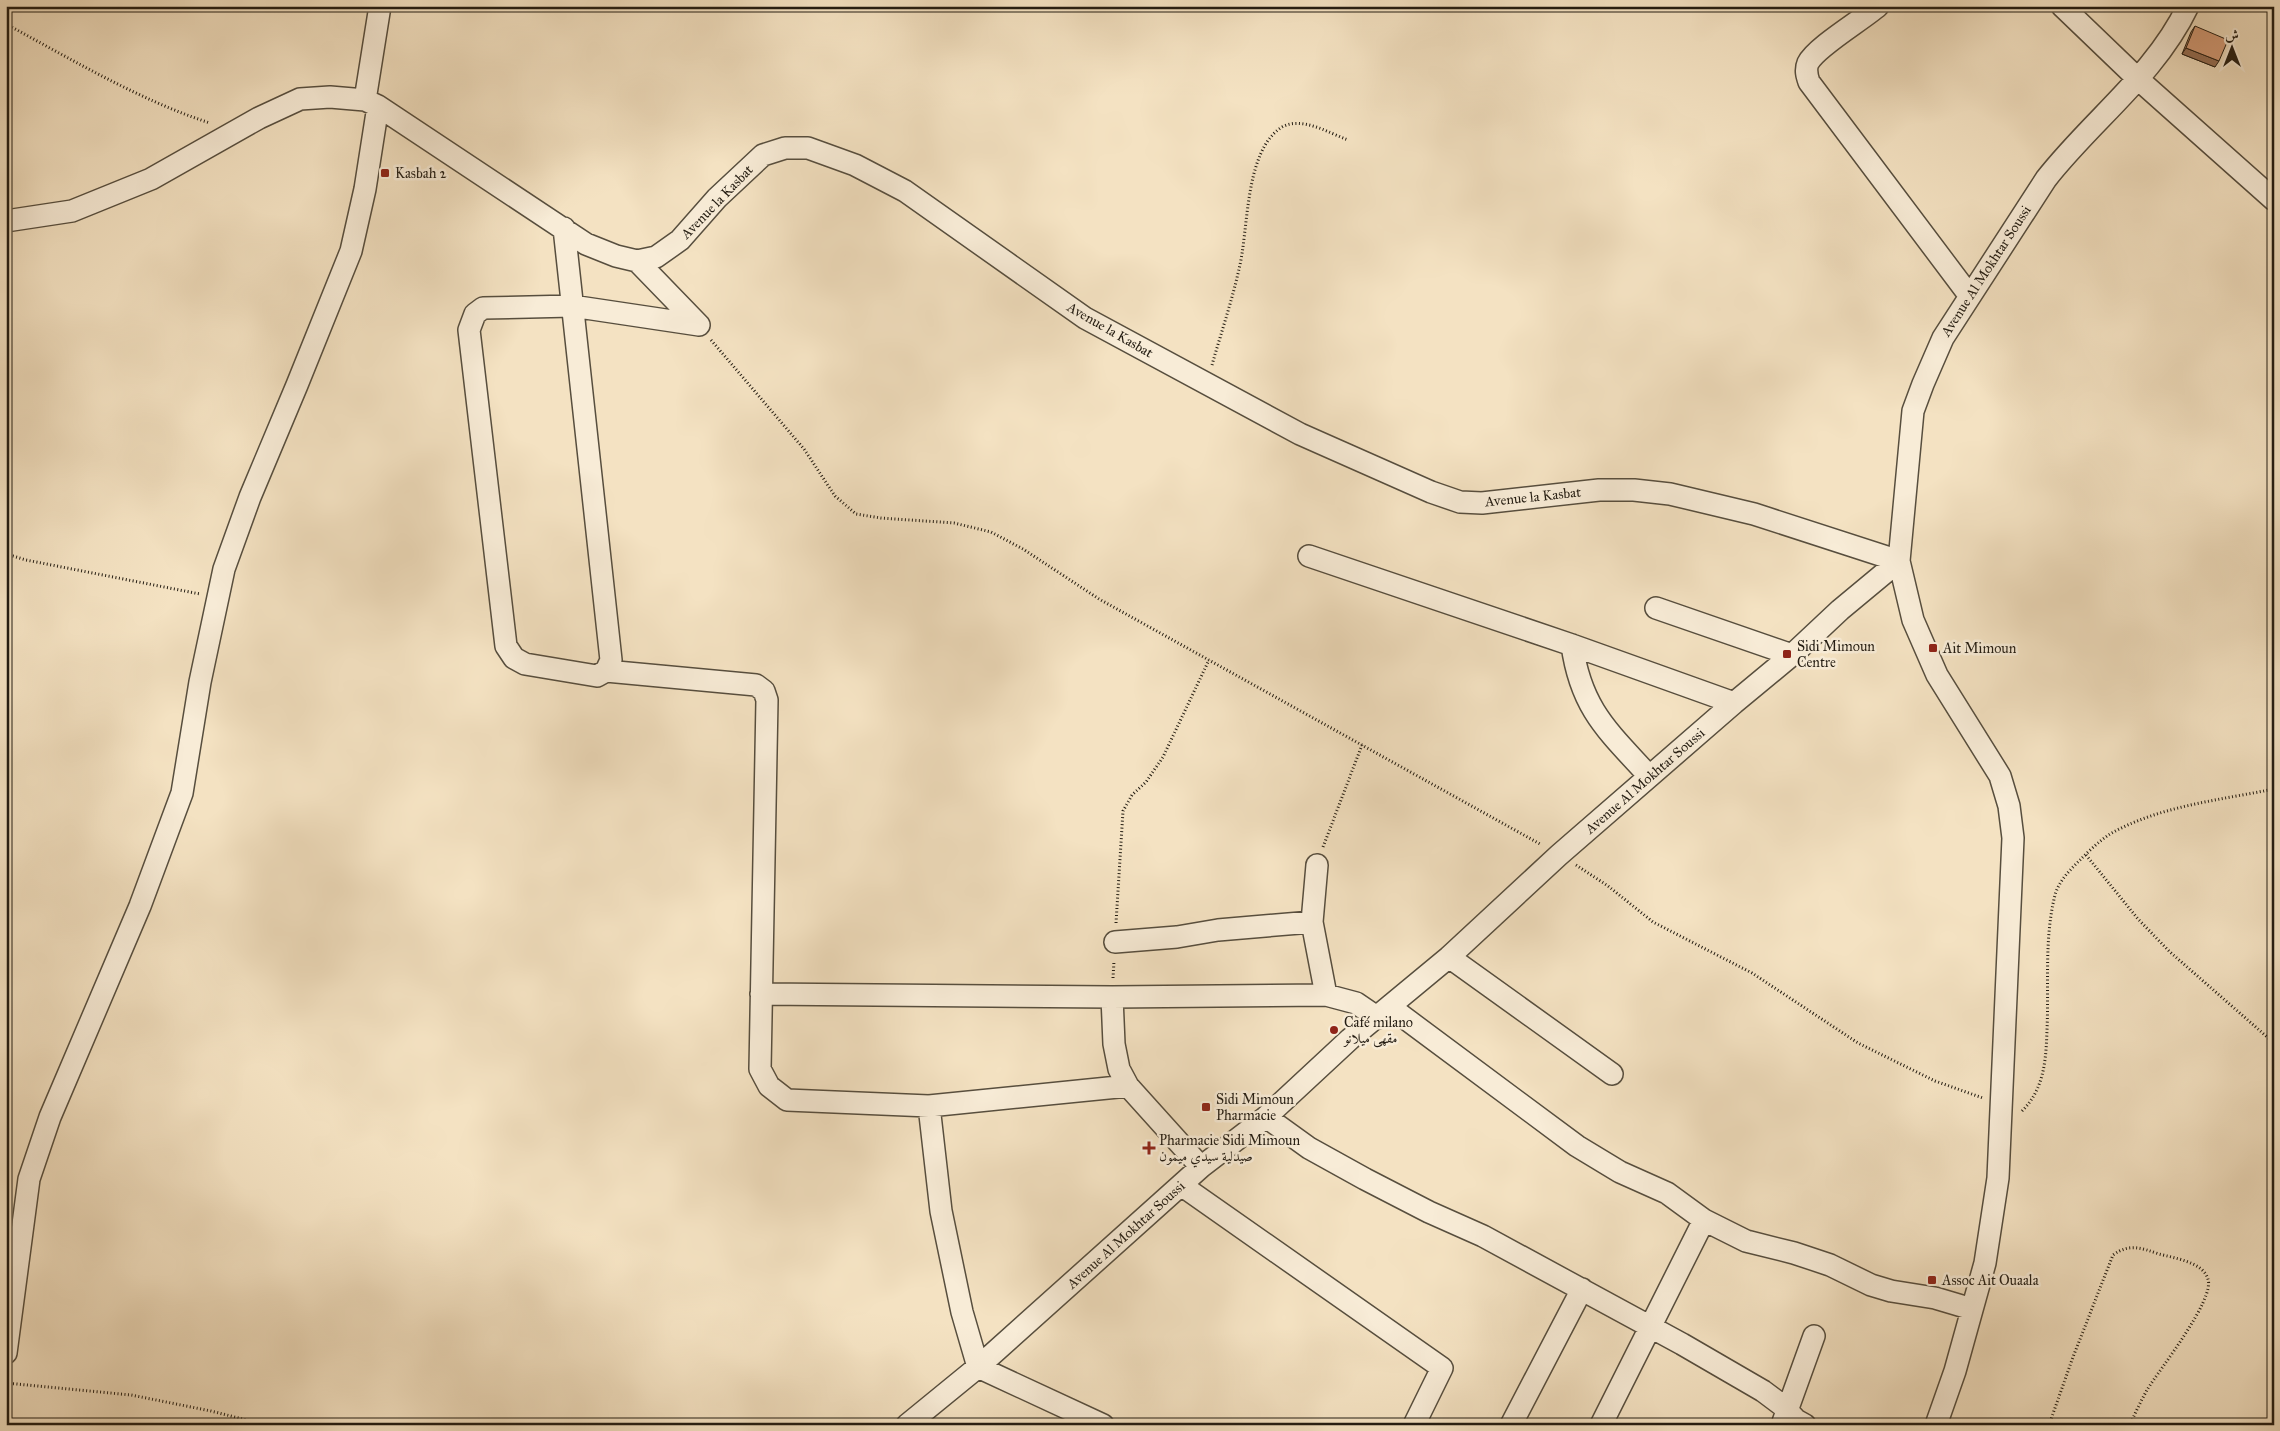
<svg xmlns="http://www.w3.org/2000/svg" width="2280" height="1431" font-family="'IM FELL Great Primer',Amiri,serif">
<style>
.lines{fill:none;stroke-linecap:round;stroke-linejoin:round}
.minor-casing{stroke:#574e3e;stroke-width:24}
.path{stroke:#231c12;stroke-width:3;stroke-dasharray:1 2.5;stroke-linecap:butt}
.minor{stroke:#f8ecd7;stroke-width:21}
.wall{fill:#b98869;stroke:#231c12}
.shaded-wall{fill:#966f55;stroke:#231c12}
.building{fill:#d79e7a;stroke:#231c12}
.poi-dot{fill:#8f2418;stroke:#f8ecd7;stroke-width:2}
.labels{text-anchor:middle;dominant-baseline:central;stroke-width:5;stroke-linejoin:round;paint-order:stroke}
.poi-label{font-size:14px;fill:#231c12;stroke:#f8ecd7;text-anchor:start}
.street-label{font-size:14px;fill:#231c12;stroke:#f8ecd7}
</style>
<rect width="100%" height="100%" fill="#f4e2c2"/>
<filter id="stains"><feTurbulence type="fractalNoise" baseFrequency=".004" numOctaves="4"/><feColorMatrix values="0 0 0 0 .2 0 0 0 0 .09 0 0 0 0 .02 0 0 0 .5 -.17"/></filter>
<radialGradient id="worn" r=".72"><stop offset=".6" stop-color="#630" stop-opacity="0"/><stop offset="1" stop-color="#630" stop-opacity=".3"/></radialGradient>
<g class="lines">
<defs>
<path id="minor" d="M1878,6C1862,20 1816,47 1808,63C1805,70 1807,76 1809,82L1969,295
M2062,6L2138,79L2274,200
M365,100L380,6
M6,221L72,211L151,179L259,118L300,99L330,97L365,100L378,106L586,244L616,256L637,261L656,257L680,240L717,198L763,155L785,148H808L855,165L905,191L1085,318L1300,434L1431,492L1460,502L1482,503L1599,490H1634L1670,494L1754,514L1899,561
M564,228L611,660L606,671L597,676L525,664L514,658L506,646L469,330L475,314L483,308L572,306L699,325
M637,261L699,325
M1309,556L1572,645L1734,703
M1656,608L1792,655
M1572,645C1581,709 1608,731 1649,776
M606,671L756,685L764,691L767,700L760,1069L769,1086L787,1100L929,1106L1128,1086
M1317,865L1312,922L1326,995
M1115,942L1177,937L1218,930L1312,922
M1449,957L1612,1074
M761,994L1112,997L1326,995L1356,1003L1378,1018
M1112,997L1114,1044L1119,1069L1128,1086L1201,1167
M1390,1007L1577,1146L1620,1172L1667,1193L1704,1220L1746,1241L1794,1253L1830,1265L1871,1285L1891,1291L1935,1298L1972,1309
M929,1106L941,1211L962,1312L978,1367L1103,1425
M1266,1117L1309,1148L1365,1179L1429,1212L1483,1236L1682,1344L1763,1391L1783,1406L1796,1420L1805,1425
M1181,1185L1442,1368L1414,1425
M6,1353L29,1179L50,1117L140,906L182,793L200,682L224,569L250,497L297,385L351,251L365,189L378,106
M1783,1422L1814,1336
M907,1425L978,1367L1201,1167L1266,1117L1350,1039L1449,957L1559,855L1734,703L1792,655L1840,610L1899,561
M1511,1425L1582,1289
M1601,1425L1704,1220
M1936,1425L1955,1371L1985,1263L1998,1178L2013,838L2009,806L2000,776L1937,675L1913,620L1899,561L1913,411L1923,384L1943,338L2046,179C2092,120 2155,75 2188,6"/>
</defs>
<use href="#minor" class="minor-casing"/>
<path class="path" d="M6,24C69,58 141,101 210,123
M711,340L804,449L835,496L856,514L881,518L954,523L991,532L1023,549L1099,599L1540,844
M1212,365C1221,333 1232,301 1239,269C1249,230 1244,151 1282,127C1302,116 1329,133 1348,140
M6,554L26,560L200,594
M1323,847L1362,745
M2086,855L2138,919L2170,952L2274,1043
M1576,865L1608,886L1653,922L1752,973L1858,1043L1935,1081L1983,1098
M1116,923L1123,811L1132,795L1146,782L1163,757L1209,660
M1113,978L1114,961
M2022,1111C2044,1089 2046,1061 2047,1030C2049,985 2044,939 2055,895C2059,881 2069,871 2079,861C2088,852 2099,841 2110,834C2159,806 2220,800 2274,789
M6,1383L131,1395L211,1411L266,1425
M2049,1425L2073,1357L2113,1255C2130,1243 2141,1248 2159,1254C2174,1258 2203,1262 2208,1279C2215,1300 2159,1370 2147,1390C2141,1401 2135,1413 2130,1425"/>
<use href="#minor" class="minor"/>
</g>
<path class="wall" d="M2195,26L2215,67L2182,54L2191,32Z"/>
<path class="shaded-wall" d="M2186,48L2219,61L2215,67L2182,54Z"/>
<path class="building" d="M2195,26L2228,40L2219,61L2186,48Z"/>
<g class="poi-dot">
<rect x="380" y="168" width="10" height="10" rx="2.5"/>
<rect x="1928" y="643" width="10" height="10" rx="2.5"/>
<rect x="1782" y="649" width="10" height="10" rx="2.5"/>
<circle cx="1334" cy="1030" r="5"/>
<rect x="1201" y="1102" width="10" height="10" rx="2.5"/>
<path d="M1146.5 1140.5h5v5h5v5h-5v5h-5v-5h-5v-5h5z"/>
<rect x="1927" y="1275" width="10" height="10" rx="2.5"/>
</g>
<g class="labels">
<g class="poi-label">
<text x="395" y="173">Kasbah 2</text>
<text x="1797" y="646">Sidi Mimoun<tspan x="1797" dy="16">Centre</tspan></text>
<text x="1943" y="648">Ait Mimoun</text>
<text x="1344" y="1022">Café milano<tspan x="1344" dy="16">مقهى ميلانو</tspan></text>
<text x="1216" y="1099">Sidi Mimoun<tspan x="1216" dy="16">Pharmacie</tspan></text>
<text x="1159" y="1140">Pharmacie Sidi Mimoun<tspan x="1159" dy="16">صيدلية سيدي ميمون</tspan></text>
<text x="1942" y="1280">Assoc Ait Ouaala</text>
</g>
<g class="street-label">
<text transform="translate(717 202) rotate(-46)">Avenue la Kasbat</text>
<text transform="translate(1986 271) rotate(-57)">Avenue Al Mokhtar Soussi</text>
<text transform="translate(1110 330) rotate(30)">Avenue la Kasbat</text>
<text transform="translate(1533 497) rotate(-6)">Avenue la Kasbat</text>
<text transform="translate(1645 781) rotate(-41)">Avenue Al Mokhtar Soussi</text>
<text transform="translate(1126 1235) rotate(-42)">Avenue Al Mokhtar Soussi</text>
</g>
</g>
<rect width="2280" height="1431" fill="none" stroke="#f4e2c2" stroke-width="25"/>
<rect x="8" y="8" width="2265" height="1416" fill="none" stroke="#231c12" stroke-width="2.5"/>
<rect x="12" y="12" width="2255" height="1406" fill="none" stroke="#231c12"/>
<g transform="translate(2232 48)" stroke="#f8ecd7" stroke-width="4" paint-order="stroke">
<path d="M0-4L9 19L0 12L-9 19Z" fill="#231c12"/>
<text y="-8" font-size="14" font-weight="bold" text-anchor="middle" fill="#231c12">ش</text>
</g>
<rect width="100%" height="100%" filter="url(#stains)"/>
<rect width="100%" height="100%" fill="url(#worn)"/>
</svg>
